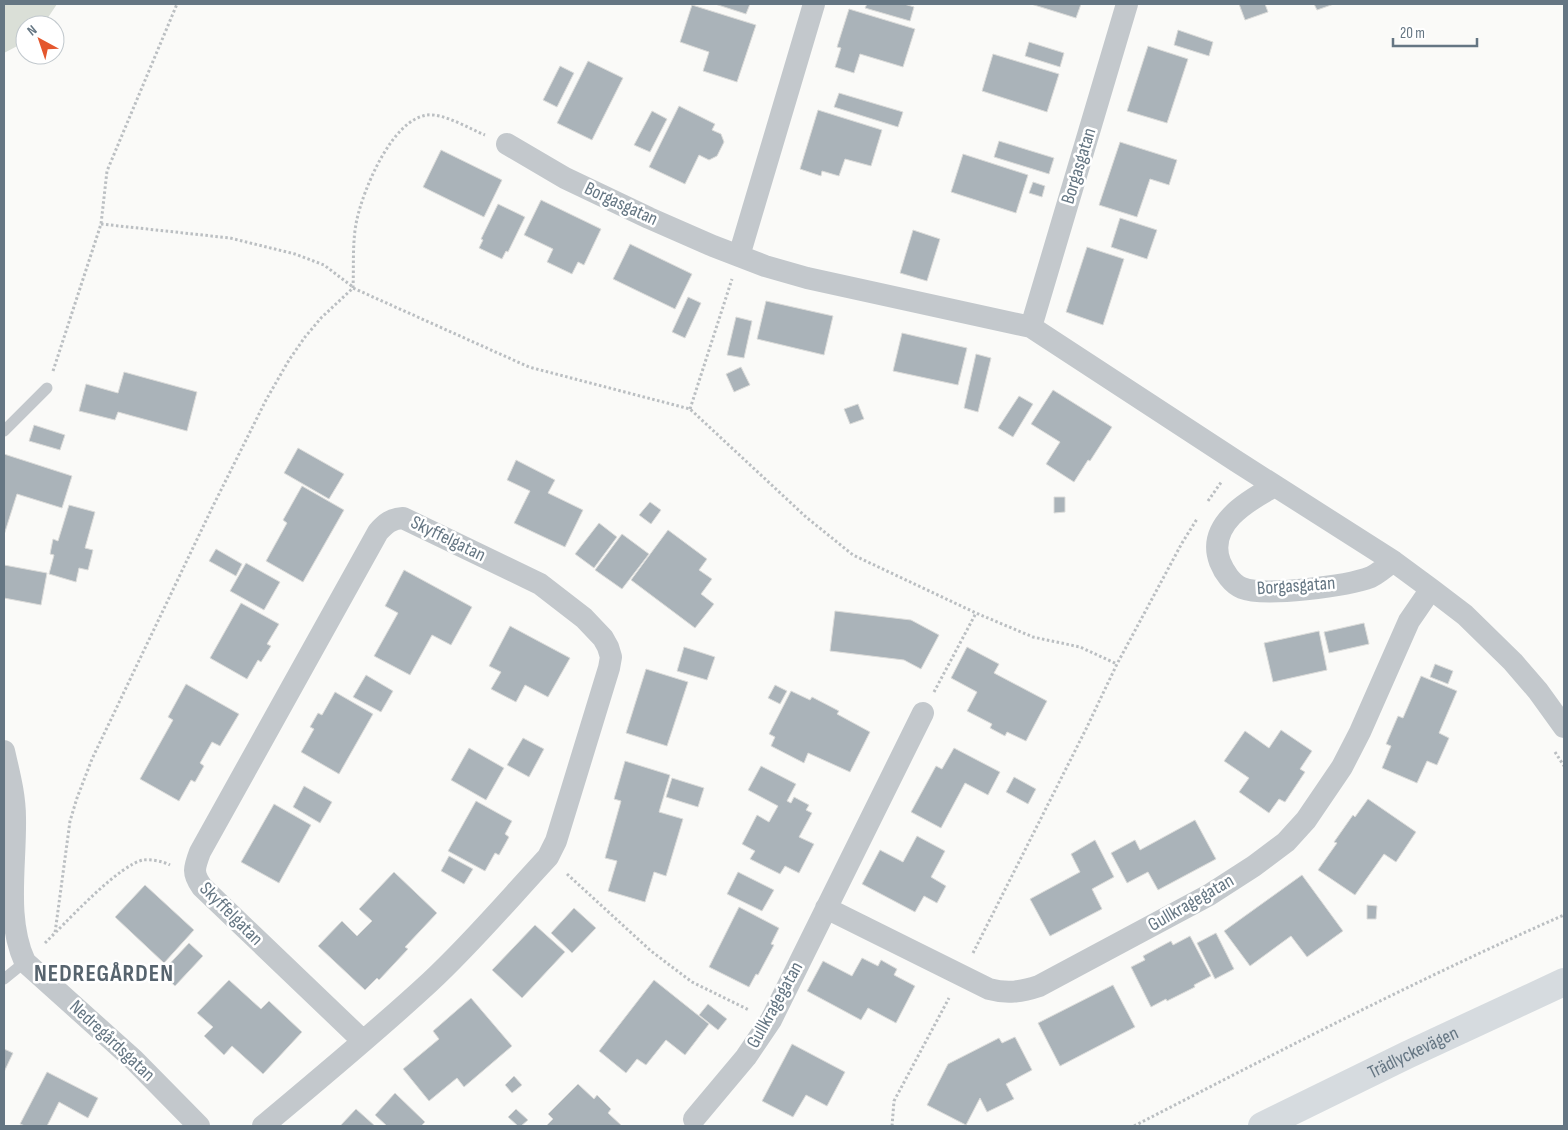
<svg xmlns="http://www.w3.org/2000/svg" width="1568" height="1130" font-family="'Sofia Sans Condensed',sans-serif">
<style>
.green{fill:#dadfd7}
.building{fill:#aab3b9;stroke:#dcdcda}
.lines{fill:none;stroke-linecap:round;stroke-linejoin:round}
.path{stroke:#bbbfc2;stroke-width:3;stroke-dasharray:2.5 2.5;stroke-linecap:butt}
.lane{stroke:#c3c8cc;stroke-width:11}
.street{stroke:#c3c8cc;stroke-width:22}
.secondary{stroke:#d6dbdf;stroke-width:28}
.labels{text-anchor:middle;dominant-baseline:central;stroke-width:5;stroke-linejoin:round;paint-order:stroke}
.street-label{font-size:19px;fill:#657683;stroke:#fff}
.district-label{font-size:24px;font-weight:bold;letter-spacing:1px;fill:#57646e;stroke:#fff}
</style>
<rect width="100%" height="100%" fill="#fafaf8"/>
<path class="green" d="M4,4H57L43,25H25V42L4,53Z"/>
<path class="building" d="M715,4H750L746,14Z
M867,4H904L914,7L910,21L865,8Z
M1031,4H1081L1076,18Z
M1239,4H1265L1268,12L1245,20Z
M1314,4H1334L1317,10Z
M692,5L756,25L737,82L703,71L709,52L680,42Z
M849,9L915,29L903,67L860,54L854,73L835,67L841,48L837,47Z
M1178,30L1213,42L1209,56L1174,45Z
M1029,42L1064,53L1060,67L1025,56Z
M1148,46L1188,59L1167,123L1127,111Z
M993,54L1059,74L1047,112L982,91Z
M588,61L623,78L592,140L557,123Z
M560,66L574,73L557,107L543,100Z
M839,93L903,112L898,127L834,107Z
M679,106L715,124L712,130L721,134L724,142L717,156L709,160L699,155L685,184L649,167Z
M818,110L882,130L871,166L845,159L839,176L822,171L821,176L800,169Z
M652,111L667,119L650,152L634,145Z
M999,141L1054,158L1049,174L994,157Z
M1120,142L1177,160L1169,185L1150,179L1137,217L1099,205Z
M441,150L502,180L484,217L423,187Z
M963,154L1028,175L1016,213L951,192Z
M1033,182L1045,186L1042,197L1029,193Z
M541,200L601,229L584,265L578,262L572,274L547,262L553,249L524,235Z
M498,204L525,217L508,252L506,251L502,259L479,248L483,240L481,239Z
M1120,218L1157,230L1147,259L1111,247Z
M913,230L940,239L927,281L900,273Z
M630,244L692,274L675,309L613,279Z
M1087,247L1124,259L1103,325L1066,312Z
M688,297L701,303L685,338L672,332Z
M766,301L833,316L824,355L757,339Z
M736,317L752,321L744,358L727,355Z
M902,333L967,348L958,385L893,371Z
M976,354L991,358L978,412L964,408Z
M741,367L750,385L734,392L726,374Z
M124,372L197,392L187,431L118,412L115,420L79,411L86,384L118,393Z
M1053,390L1112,427L1090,461L1088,460L1074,482L1046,464L1060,442L1031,424Z
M1019,396L1033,404L1013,437L998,428Z
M858,404L864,419L850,424L844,409Z
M34,425L65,435L60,450L29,441Z
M298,448L344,474L329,499L284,473Z
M4,454L72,476L62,508L17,494L4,535Z
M516,460L555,480L548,493L583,510L565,547L514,523L530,491L507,480Z
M302,486L344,510L303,582L266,561L287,523L283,520Z
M1054,497H1065V512L1054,513Z
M650,502L661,510L651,524L639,515Z
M69,505L95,512L85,548L93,550L88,570L79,568L76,582L49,574L54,555L50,554L53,539L58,541Z
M599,523L617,537L594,568L575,554Z
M668,530L707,559L699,570L712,579L701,594L714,604L695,628L631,580Z
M622,534L649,554L622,589L595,570Z
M216,549L242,564L236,576L209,561Z
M246,563L280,582L264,610L230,591Z
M4,565L47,573L41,605L4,598Z
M404,570L472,607L451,645L432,635L410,675L374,656L398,613L385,606Z
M241,603L279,624L267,644L271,646L261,662L258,660L247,679L210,658Z
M835,611L911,620L939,635L921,669L904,660L830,651Z
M1364,623L1369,644L1329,653L1324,632Z
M510,626L570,658L548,697L525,685L516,702L491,689L501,672L489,666Z
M1319,631L1327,670L1273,682L1264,643Z
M684,647L715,657L707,680L677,671Z
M967,647L999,664L994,673L1047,701L1026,741L1007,732L1005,736L990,728L992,724L967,711L977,692L951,678Z
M1435,664L1453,671L1448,684L1430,677Z
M646,669L688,682L667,746L626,733Z
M366,675L393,691L381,712L353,697Z
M1421,676L1457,691L1439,733L1449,738L1437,765L1427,761L1417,783L1382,768L1391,746L1386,744L1398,716L1403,718Z
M186,684L239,714L220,746L212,742L200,763L204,766L195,782L191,780L179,801L140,779L173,720L168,717Z
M775,685L787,691L780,704L768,698Z
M791,691L810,700L812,697L839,711L837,714L870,732L850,772L808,753L804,763L771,746L775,737L769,734Z
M335,692L373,714L339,774L301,752L314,729L310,727L318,713L322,715Z
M1281,730L1312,751L1300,769L1305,772L1285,802L1279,799L1269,813L1239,792L1249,778L1224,761L1245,731L1269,748Z
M523,738L544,749L529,777L507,765Z
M469,748L504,768L486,800L451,780Z
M954,748L1000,772L988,795L965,783L941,828L911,812L936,766L942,769Z
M625,761L670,775L659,812L683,819L666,876L654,872L645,902L608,891L617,861L605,858L621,801L614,799Z
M761,766L796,784L787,801L791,803L794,797L809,805L806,810L812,813L799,837L814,844L799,873L785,866L780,874L750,859L755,851L742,844L757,815L769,822L778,806L748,790Z
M1014,777L1036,789L1028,804L1006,792Z
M672,778L704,788L698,807L666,797Z
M304,786L332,802L320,823L293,807Z
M1368,799L1416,832L1396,862L1384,854L1355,895L1318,870L1337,843L1334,842L1353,815L1355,817Z
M476,801L512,821L505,834L509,837L499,855L495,853L485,871L448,851Z
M274,804L311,825L279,883L241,862Z
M1195,820L1216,859L1158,890L1148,872L1127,883L1111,853L1135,840L1140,850Z
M917,836L945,851L931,877L946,886L937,903L924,896L915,912L862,884L880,850L903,862Z
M1095,840L1114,877L1092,889L1102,909L1050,936L1030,899L1080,872L1071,854Z
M449,856L473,869L464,884L441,871Z
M394,872L437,913L405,947L408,949L379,980L377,978L365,990L318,946L342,921L357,936L372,921L359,909Z
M738,872L774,890L762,911L727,894Z
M1302,875L1343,931L1307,957L1291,936L1250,966L1224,931Z
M145,885L194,930L164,963L115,917Z
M1367,905L1377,906L1376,919H1367Z
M739,907L779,928L771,944L774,945L758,975L756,974L749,987L709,967Z
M574,908L596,928L572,953L551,933Z
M535,925L565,952L522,998L492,970Z
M1216,933L1234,969L1215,979L1197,943Z
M1190,936L1211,976L1194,985L1195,987L1167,1001L1166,999L1151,1007L1131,967L1145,960L1143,956L1171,941L1173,945Z
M189,943L203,956L175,986L161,973Z
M862,958L878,966L881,960L897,969L894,975L915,986L896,1023L868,1008L861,1020L807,991L823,961L852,976Z
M229,980L261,1009L269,1001L302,1032L263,1074L232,1046L224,1055L204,1036L213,1027L197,1013Z
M654,980L709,1024L685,1055L666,1040L646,1065L637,1059L626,1073L599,1051Z
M1113,985L1135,1027L1060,1066L1038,1023Z
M471,998L512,1046L464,1087L457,1078L429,1101L403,1069L439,1039L433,1031Z
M708,1004L727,1019L718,1030L699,1015Z
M1015,1037L1032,1070L1006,1084L1014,1099L987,1112L980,1098L966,1125L927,1105L948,1064L999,1038L1002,1043Z
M792,1044L845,1072L827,1106L806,1095L793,1117L762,1101Z
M4,1049L13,1053L4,1072Z
M47,1072L98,1098L88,1118L59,1102L47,1126H25L20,1124Z
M514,1076L522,1085L512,1093L505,1085Z
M578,1084L594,1099L597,1095L611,1109L608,1113L622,1126H546L553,1119L548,1114Z
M395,1093L425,1122L421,1126H387L375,1115Z
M356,1109L375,1126H340Z
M516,1109L528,1120L521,1126H518L508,1117Z"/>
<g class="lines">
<path class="path" d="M101,224L230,238L295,254L324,265L353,287
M353,288C354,265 352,241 357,219C364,188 392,120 427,115C444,113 470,129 485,135
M53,371L101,224L107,171L177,4
M690,409L732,279
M1208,501L1222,481
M934,692L976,613
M1555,752L1564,766
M567,874L651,951L692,982L749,1010
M56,932C74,914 120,865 143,860C151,859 162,861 170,865
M45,943L55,933L70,821L77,798L92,759L212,508L266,400L289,360L305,337L321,318L353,288L529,367L690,409L806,517L853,555L976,613L1033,637L1080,647L1117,664
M973,953L1086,729L1117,664L1182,543L1197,519
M892,1126L894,1101L949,998
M1134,1126C1276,1053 1418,979 1564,915"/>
<path class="lane" d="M4,431L47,388
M4,979L25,962"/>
<path class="street" d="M507,144L565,178L649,218L713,246L765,266L807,278L1031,327L1236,461L1393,561L1431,589L1465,615L1513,662L1538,691L1564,727
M739,256L814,4
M1031,327L1127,4
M1275,486C1247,501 1206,525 1220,562C1224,572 1232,584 1242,588C1264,597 1348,586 1371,577C1379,573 1386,567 1393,561
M4,751C9,773 15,795 15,818C16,865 5,919 25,962L134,1060L199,1126
M826,908L989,989C1007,994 1021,992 1039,986L1209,895L1254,866L1286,842L1306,820L1342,767L1360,732L1409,621L1431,589
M694,1119L746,1057L771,1020L923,713
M263,1126C319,1079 376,1032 430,982C472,943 509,899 548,857L556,841L609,668L611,657L608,647L603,638L584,618L540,584L403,518C391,519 386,523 378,532L200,852C194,868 192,873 202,887L363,1041"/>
<path class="secondary" id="s1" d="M1262,1126L1407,1055L1564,982"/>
</g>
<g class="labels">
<g class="street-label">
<text transform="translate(1079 166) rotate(-73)">Borgasgatan</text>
<text transform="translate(621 204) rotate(25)">Borgasgatan</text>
<text transform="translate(448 539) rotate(26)">Skyffelgatan</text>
<text transform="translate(1296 586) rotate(-4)">Borgasgatan</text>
<text transform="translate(1191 903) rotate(-30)">Gullkragegatan</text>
<text transform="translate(231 914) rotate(45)">Skyffelgatan</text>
<text transform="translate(775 1005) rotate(-61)">Gullkragegatan</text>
<text transform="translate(112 1041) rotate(43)">Nedregårdsgatan</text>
<text stroke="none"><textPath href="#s1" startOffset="168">Trädlyckevägen</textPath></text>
</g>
<g class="district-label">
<text x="104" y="973">NEDREGÅRDEN</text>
</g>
</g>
<rect width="1568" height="1130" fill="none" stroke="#657683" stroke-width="10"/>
<g transform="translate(40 40) rotate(320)"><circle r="24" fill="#ffffff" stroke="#c1c8cd"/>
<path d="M0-4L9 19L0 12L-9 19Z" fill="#e4572e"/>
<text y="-8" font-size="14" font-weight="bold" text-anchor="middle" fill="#657683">N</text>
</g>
<path d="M1393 38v8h84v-8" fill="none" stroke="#657683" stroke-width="2.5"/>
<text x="1400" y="38" font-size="15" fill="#657683" stroke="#ffffff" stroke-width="4" paint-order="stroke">20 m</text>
</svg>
